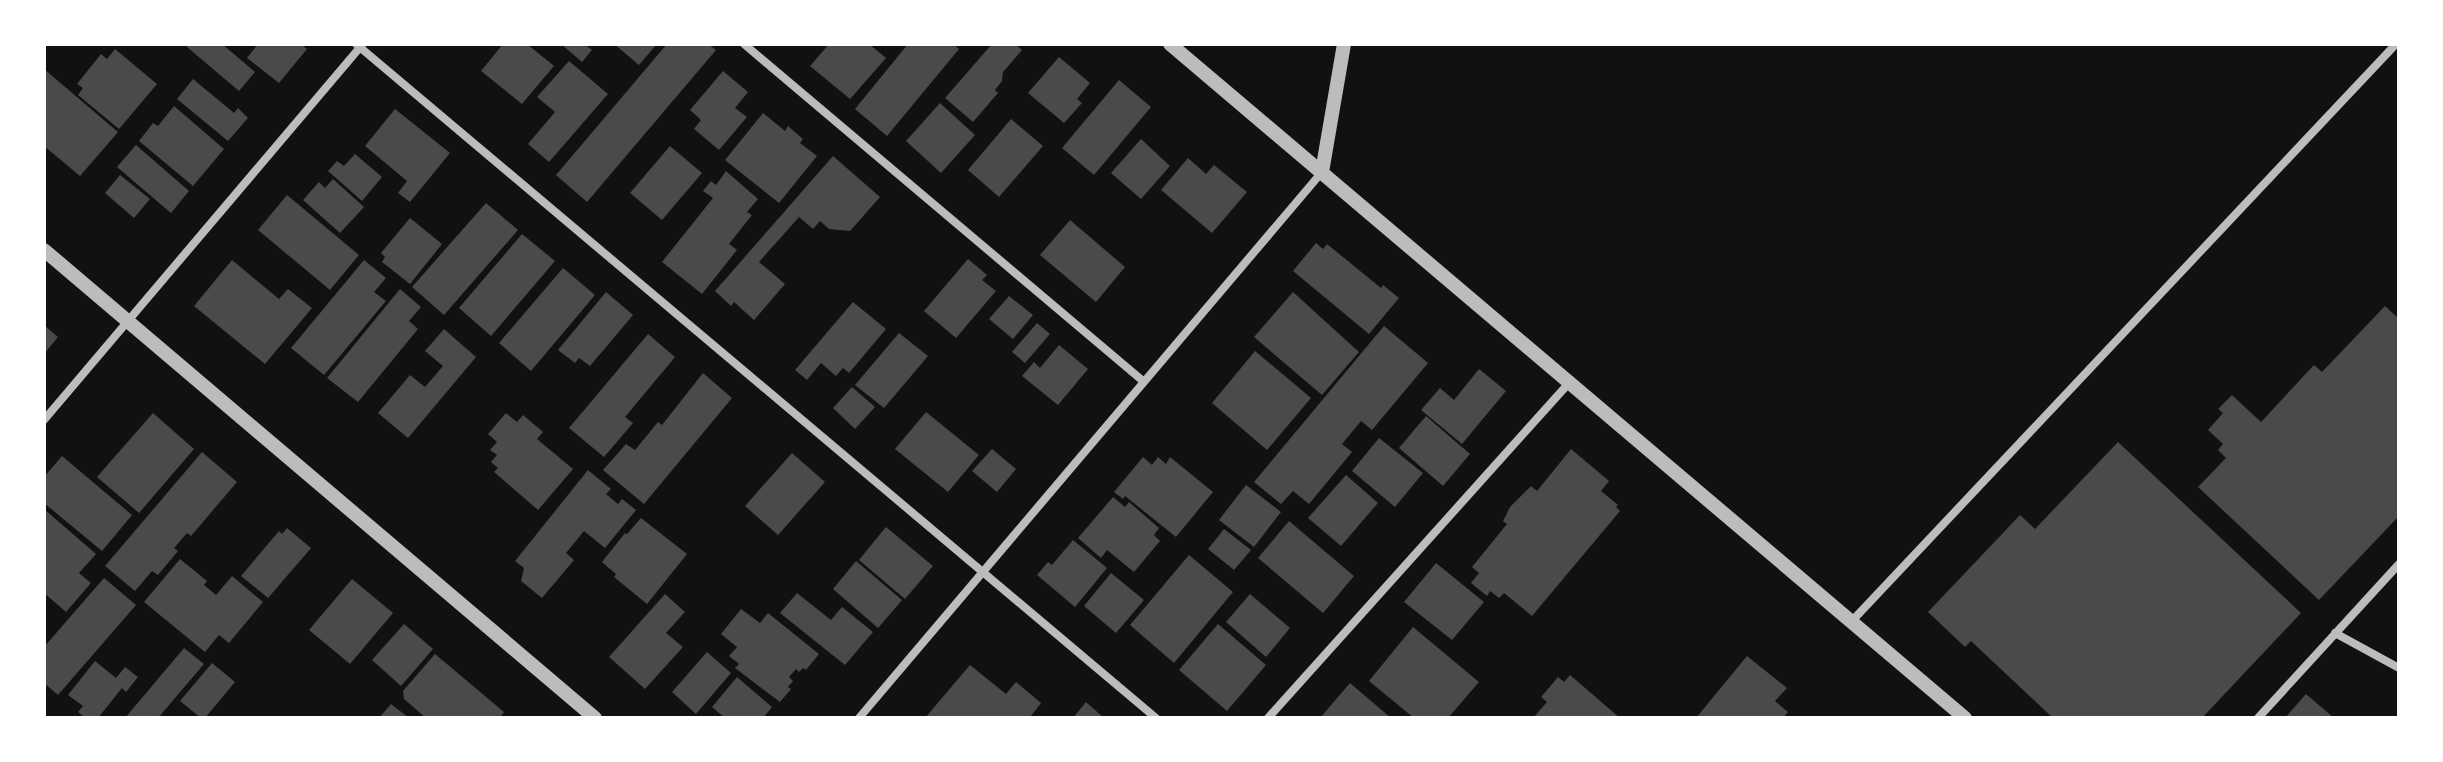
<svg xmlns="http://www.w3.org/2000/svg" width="2443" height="762" font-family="Inter,sans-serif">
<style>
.building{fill:#4a4a4a}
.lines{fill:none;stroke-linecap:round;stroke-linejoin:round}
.minor{stroke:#bcbcbc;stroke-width:8}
.tertiary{stroke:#bcbcbc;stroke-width:14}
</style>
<rect width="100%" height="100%" fill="#111"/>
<path class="building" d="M189,44H222L255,72L239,91L187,47Z
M258,44H301L307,49L279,83L247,58Z
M503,44H527L554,66L522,104L481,71Z
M561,44H584L592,50L582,62Z
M614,44H657L639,65Z
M667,44H708L716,50L587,202L556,175Z
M829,44H869L886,58L850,99L810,66Z
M908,44H953L959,49L887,136L855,109Z
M992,44H1015L1022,50L1003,72L1002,81L995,90L998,93L973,122L945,98Z
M115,49L157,84L119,129L78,95L83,88L77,84L101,54L107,59Z
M1059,57L1090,83L1077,99L1082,103L1064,123L1028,93Z
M569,61L608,94L549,162L528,144L555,112L537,97Z
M44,69L118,132L80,176L44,146Z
M723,71L748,92L735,108L747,117L719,150L694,129L701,120L690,110Z
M193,79L234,113L238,108L248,118L228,141L177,99Z
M1119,80L1151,107L1094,175L1062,148Z
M940,103L975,135L941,173L906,141Z
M174,106L224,149L193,186L139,141L153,123L158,126Z
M395,109L450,153L410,202L398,193L407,181L365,146Z
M763,113L785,131L788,126L803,139L800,143L817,156L779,203L725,160Z
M1011,119L1043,146L999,197L968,170Z
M1141,139L1170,166L1141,199L1111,173Z
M136,145L189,191L171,213L117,167Z
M670,146L702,173L662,220L630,193Z
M355,154L382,177L362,201L328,171L337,161L344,166Z
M833,156L880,197L850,231L829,229L820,221L813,229L799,217L759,262L785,284L754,320L734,302L731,306L715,291Z
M1188,158L1206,174L1214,165L1247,192L1212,233L1161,190Z
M726,171L758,199L747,212L752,215L729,244L737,250L702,294L662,262L713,198L703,191L711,181L716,185Z
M120,175L150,199L134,218L105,193Z
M333,179L364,207L340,233L303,200L319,182L325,188Z
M287,195L359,255L330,290L258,230Z
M486,203L518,230L444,315L412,287Z
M410,218L442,244L410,284L382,262L385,257L381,253Z
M1070,220L1125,267L1096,302L1040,255Z
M522,234L555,261L491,336L459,308Z
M1316,243L1323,249L1327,244L1381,288L1383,285L1399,298L1369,334L1293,271Z
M968,259L987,275L982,280L996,291L956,338L924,311Z
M232,260L279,299L288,289L312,308L265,364L194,306Z
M364,260L386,278L374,292L386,301L324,375L291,348Z
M563,268L595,295L531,371L499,343Z
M400,289L421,307L409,321L418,329L358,402L327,378Z
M606,292L633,315L590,366L579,358L575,363L558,350Z
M1293,292L1359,352L1322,395L1254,337Z
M1009,296L1033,315L1013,339L989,319Z
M853,302L886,329L849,373L843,368L836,376L821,363L807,380L795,370Z
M2385,306L2399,319V516L2319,600L2198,487L2226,458L2218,450L2223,444L2208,430L2223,413L2218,409L2232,395L2261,422L2314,365L2322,372Z
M1037,323L1050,334L1025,363L1012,352Z
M44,325L58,337L44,354Z
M1384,326L1428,363L1372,430L1361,421L1342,444L1352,452L1309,504L1293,491L1281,504L1254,482Z
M444,329L476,357L408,438L378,413L410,375L425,387L443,366L425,351Z
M899,333L928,356L884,408L855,385Z
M648,334L675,357L625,417L633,423L604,457L569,428Z
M1059,345L1088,369L1058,405L1022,376L1034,362L1040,368Z
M1255,351L1311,398L1267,450L1212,403Z
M1479,369L1506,391L1462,444L1421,410L1440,388L1454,400Z
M703,373L732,398L644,504L603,470L626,444L635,450L658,422L662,425Z
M852,387L875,407L855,429L833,408Z
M926,412L979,455L948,492L895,449Z
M153,413L194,449L139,513L97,477Z
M506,413L517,422L523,415L543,432L537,439L573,469L538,510L494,472L498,468L491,462L497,455L490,450L497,442L488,434Z
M1426,416L1470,454L1443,486L1399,448Z
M1379,438L1423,473L1395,507L1352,471Z
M2118,442L2301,613L2202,718H2053L1971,641L1965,647L1928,612L2020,515L2035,529Z
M992,449L1016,469L997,492L972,471Z
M1571,449L1609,481L1601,491L1618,505L1616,507L1620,511L1532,616L1504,593L1499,598L1490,591L1487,596L1471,583L1479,573L1472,567L1507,524L1503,521L1510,507L1531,486L1537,491Z
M202,452L237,482L191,536L187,533L174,548L178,551L158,575L152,571L135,591L105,566Z
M792,453L825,482L778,535L745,506Z
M62,456L132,515L102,551L44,503V477Z
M1143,457L1152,465L1158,457L1166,464L1170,457L1213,492L1176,537L1125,496L1123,499L1114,492Z
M588,470L611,489L606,494L618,504L622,499L636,510L605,548L584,531L566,553L574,560L542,598L521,581L524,568L515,561Z
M1346,475L1378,503L1341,546L1308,518Z
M1246,485L1281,512L1254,547L1219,520Z
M1113,497L1125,507L1129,502L1159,528L1154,535L1160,541L1134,572L1107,550L1101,558L1078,538Z
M44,509L96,554L79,573L91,583L66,612L44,593Z
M641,518L687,554L647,604L614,577L616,574L602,562L625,533L627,534Z
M1289,521L1354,576L1323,613L1258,558Z
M886,527L933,566L905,599L859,560Z
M287,528L311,548L268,598L241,576L279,531L282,534Z
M1224,529L1251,550L1234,570L1208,549Z
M1073,540L1107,568L1075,607L1037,575L1048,562L1052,565Z
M1189,555L1233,592L1174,663L1130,625Z
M180,559L207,581L204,585L216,595L232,576L263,602L229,643L219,635L205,652L144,602Z
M856,561L902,600L878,628L833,589Z
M1436,563L1484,602L1452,640L1404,602Z
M1111,573L1144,600L1116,633L1084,606Z
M104,578L136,605L58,695L44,683V647Z
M352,579L393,613L350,664L309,630Z
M797,593L831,620L842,607L873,632L845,665L780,613Z
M665,594L685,612L666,633L683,647L645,689L609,657Z
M1250,594L1290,628L1266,657L1226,622Z
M741,609L760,623L768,613L819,654L806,670L803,668L799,672L796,669L789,677L793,681L788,687L791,689L780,702L735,668L739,664L729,656L737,647L721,634Z
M404,624L433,649L401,686L372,660Z
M1218,624L1266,665L1227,711L1179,670Z
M1413,627L1479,682L1448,718H1414L1369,681Z
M184,648L204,664L158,718H125Z
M707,652L731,673L696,714L672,692Z
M435,654L504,712L500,718H426L404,699L403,691Z
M1747,656L1787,688L1775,701L1788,712L1783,718H1696Z
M95,661L116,678L125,667L138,677L126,692L122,688L98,718H85L78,712L83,706L68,695Z
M212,663L235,682L205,718H201L180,701Z
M970,665L1006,694L1016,682L1041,703L1031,716L1034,718H925Z
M1570,675L1620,718H1533L1547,702L1541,697L1558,677L1564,682Z
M737,677L772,707L763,718H725L712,707Z
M1350,683L1391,718H1320Z
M2306,694L2334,718H2285Z
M1086,702L1104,718H1073Z
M391,704L409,718H379Z"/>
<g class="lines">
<path class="minor" d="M356,44L1156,718
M744,44L1143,381
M44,420L362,45
M1851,622L2396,44
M2335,633L2399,668
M859,718L1322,172
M1268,718L1569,383
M2258,718L2399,564"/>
<path class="tertiary" d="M1170,44L1965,718
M1322,172L1344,44
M44,250L595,718"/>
</g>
<rect width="2443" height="762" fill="none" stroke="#ffffff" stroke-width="92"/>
</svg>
